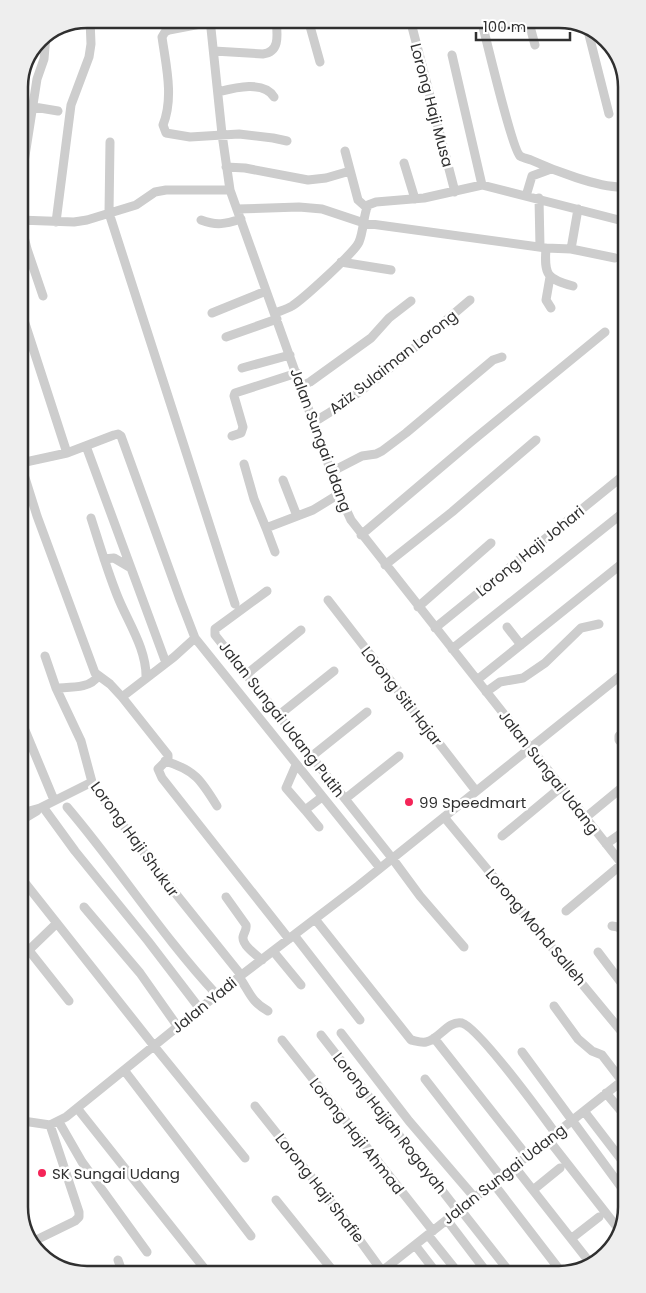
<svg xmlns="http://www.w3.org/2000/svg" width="646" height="1293" font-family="Poppins,sans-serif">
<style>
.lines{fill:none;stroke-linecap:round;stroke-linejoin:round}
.minor{stroke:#cdcdcd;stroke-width:9}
.poi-dot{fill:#f42558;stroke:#fff;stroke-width:2}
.labels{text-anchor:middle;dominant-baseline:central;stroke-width:5;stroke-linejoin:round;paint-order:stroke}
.street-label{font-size:15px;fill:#303030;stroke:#fff}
.poi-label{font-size:15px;fill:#303030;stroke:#fff;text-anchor:start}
.rim{fill:none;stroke:#303030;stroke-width:2.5}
</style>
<rect width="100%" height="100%" fill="#fff"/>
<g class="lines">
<path class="minor" d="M210,19L222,134L230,190L339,494L351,520L626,869
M308,19L320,62
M410,19L455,192
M481,19C486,38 512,149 520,156C523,158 528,159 531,160C553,170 599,188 623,187
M528,19L535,45
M211,22L169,30L165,32L162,37C166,66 174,97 163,125L166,133L190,137L239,134L273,138L287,141
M113,23V19
M587,27L609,114
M214,51L263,54C281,52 277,33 276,19
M452,55L482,185
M218,92C234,88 264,80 274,97
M34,107L58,111
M110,142L109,213L235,604
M345,151L358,200L367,208
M404,163L415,199
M226,167L245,168L308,180L326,178L350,171
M526,196L532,176L551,169
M539,198L540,247
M237,209L299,207L322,209L364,223L546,248L571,249L578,209
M19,220L74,222L87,220L136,205L155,192L166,190H230
M201,220C217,226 225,224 241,219
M56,222L71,105L89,57L91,44L90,19
M546,248C544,275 547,279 573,286
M571,249L615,258
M341,262L391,270
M550,277L546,300L551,308
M43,296L27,249L20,220L19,194L37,79L44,59L46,35
M20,308L67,453
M212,313L266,291
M275,313C280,311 287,309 292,306C303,299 355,252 359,242C364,230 363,216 368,205L376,202L424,198L482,185L623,221
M226,337L277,319
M242,368L290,355
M301,386L310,382L371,338L389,318L411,301
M314,422C371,389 420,342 470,300
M232,436L241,433L243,427L234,396L235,393L297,373
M86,446L166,663
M21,463L67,453L114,435L118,434L121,436L180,599L195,638L380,868
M244,464L254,499L266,528L313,510L339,494
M21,465L37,516L95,673L110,684L122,697L168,755V759L158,769L162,778L289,939
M331,472L362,456L376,454L382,451L406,433L493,360L502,357
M283,480L297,516
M91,518C99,543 107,570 117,595C127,621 147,649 146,678
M266,528L275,552
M361,535L472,441L605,332
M104,559L114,558L131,568
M385,565L452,512L536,440
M267,591L215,629V635L392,858L420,896L464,947
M328,600L476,791
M418,607L491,543
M507,627L521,645
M435,628L624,475
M452,649L624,512
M45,656L56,688L81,741L92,782L96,790L172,889L241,975
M247,674L301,630
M477,680L624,562
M56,688C70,687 90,689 98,676
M486,692L500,682L523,678L545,663L581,628L599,624
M122,697L174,657L195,638
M279,715L334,671
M22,723L54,800
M623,732L619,736V740L625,747
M312,756L367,712
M165,761C195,770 201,780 217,806
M296,765L286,788L305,810
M345,799L399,756
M43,807L75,851L148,941L200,1009
M67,807C119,868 162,936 217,995
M22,813L40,808L92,782
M444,817L626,1037
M585,818L625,785
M22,820L37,811
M319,827L305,810L322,797
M502,836L560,788
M606,844L626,830
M22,879L154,1046L245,1158
M226,897L246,925C247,930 244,932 243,937C242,945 256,955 262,960
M84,907L140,973L178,1027
M566,911L622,864
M315,919L411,1040C416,1041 421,1043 426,1042C439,1040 448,1020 462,1023C479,1028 542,1115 556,1134
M57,923L30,949L31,953L69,1001
M612,926L618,927L626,934
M294,935L360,1020
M273,951L301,985
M598,952L626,989
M239,977C250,992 250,1001 268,1011
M554,1006L578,1039L592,1051L602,1055L622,1081
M341,1033L409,1121L475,1198
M321,1035L458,1211
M434,1038L527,1156
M282,1040L433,1231
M522,1052L627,1195
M124,1070L251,1236
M425,1079L501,1177
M606,1093L627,1118
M255,1106L340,1213L382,1271
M77,1108L208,1273
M584,1111L627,1167
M23,1121L50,1125L66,1117L239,977L358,886L625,672
M59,1122L82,1162L147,1252
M548,1139L620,1231
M514,1166L591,1264
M493,1183L559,1269
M533,1190L560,1168
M276,1200L334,1272
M460,1209L508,1270
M447,1220L485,1270
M428,1235L456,1270
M572,1238L599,1217
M32,1242L75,1221L79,1217V1212L50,1125
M415,1245L435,1271
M118,1260L123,1274
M382,1271L627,1077"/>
</g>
<g class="poi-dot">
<circle cx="409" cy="802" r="5"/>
<circle cx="42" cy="1173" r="5"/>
</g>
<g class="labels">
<g class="street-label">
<text transform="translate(432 105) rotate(75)">Lorong Haji Musa</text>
<text transform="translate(393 362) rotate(-38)">Aziz Sulaiman Lorong</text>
<text transform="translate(321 440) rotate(70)">Jalan Sungai Udang</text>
<text transform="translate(530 551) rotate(-39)">Lorong Haji Johari</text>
<text transform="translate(402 696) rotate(52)">Lorong Siti Hajar</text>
<text transform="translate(282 719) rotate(52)">Jalan Sungai Udang Putih</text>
<text transform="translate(549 772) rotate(52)">Jalan Sungai Udang</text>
<text transform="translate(135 839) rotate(54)">Lorong Haji Shukur</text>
<text transform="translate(536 927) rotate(50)">Lorong Mohd Salleh</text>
<text transform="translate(204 1005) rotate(-39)">Jalan Yadi</text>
<text transform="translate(390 1123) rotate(52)">Lorong Hajjah Rogayah</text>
<text transform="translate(357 1136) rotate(52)">Lorong Haji Ahmad</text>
<text transform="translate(504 1174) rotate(-38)">Jalan Sungai Udang</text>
<text transform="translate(320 1188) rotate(52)">Lorong Haji Shafie</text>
</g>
<g class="poi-label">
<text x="419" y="802">99 Speedmart</text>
<text x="52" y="1173">SK Sungai Udang</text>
</g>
</g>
<path d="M0 0H646V1293H0ZM87 28H559A59 59 0 0 1 618 87V1207A59 59 0 0 1 559 1266H87A59 59 0 0 1 28 1207V87A59 59 0 0 1 87 28Z" fill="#eee" fill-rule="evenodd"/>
<path class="rim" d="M87 28H559A59 59 0 0 1 618 87V1207A59 59 0 0 1 559 1266H87A59 59 0 0 1 28 1207V87A59 59 0 0 1 87 28Z"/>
<path d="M476 32v8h94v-8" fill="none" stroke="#303030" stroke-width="2.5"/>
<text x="483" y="32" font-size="15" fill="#303030" stroke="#ffffff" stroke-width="4" paint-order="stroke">100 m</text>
</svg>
